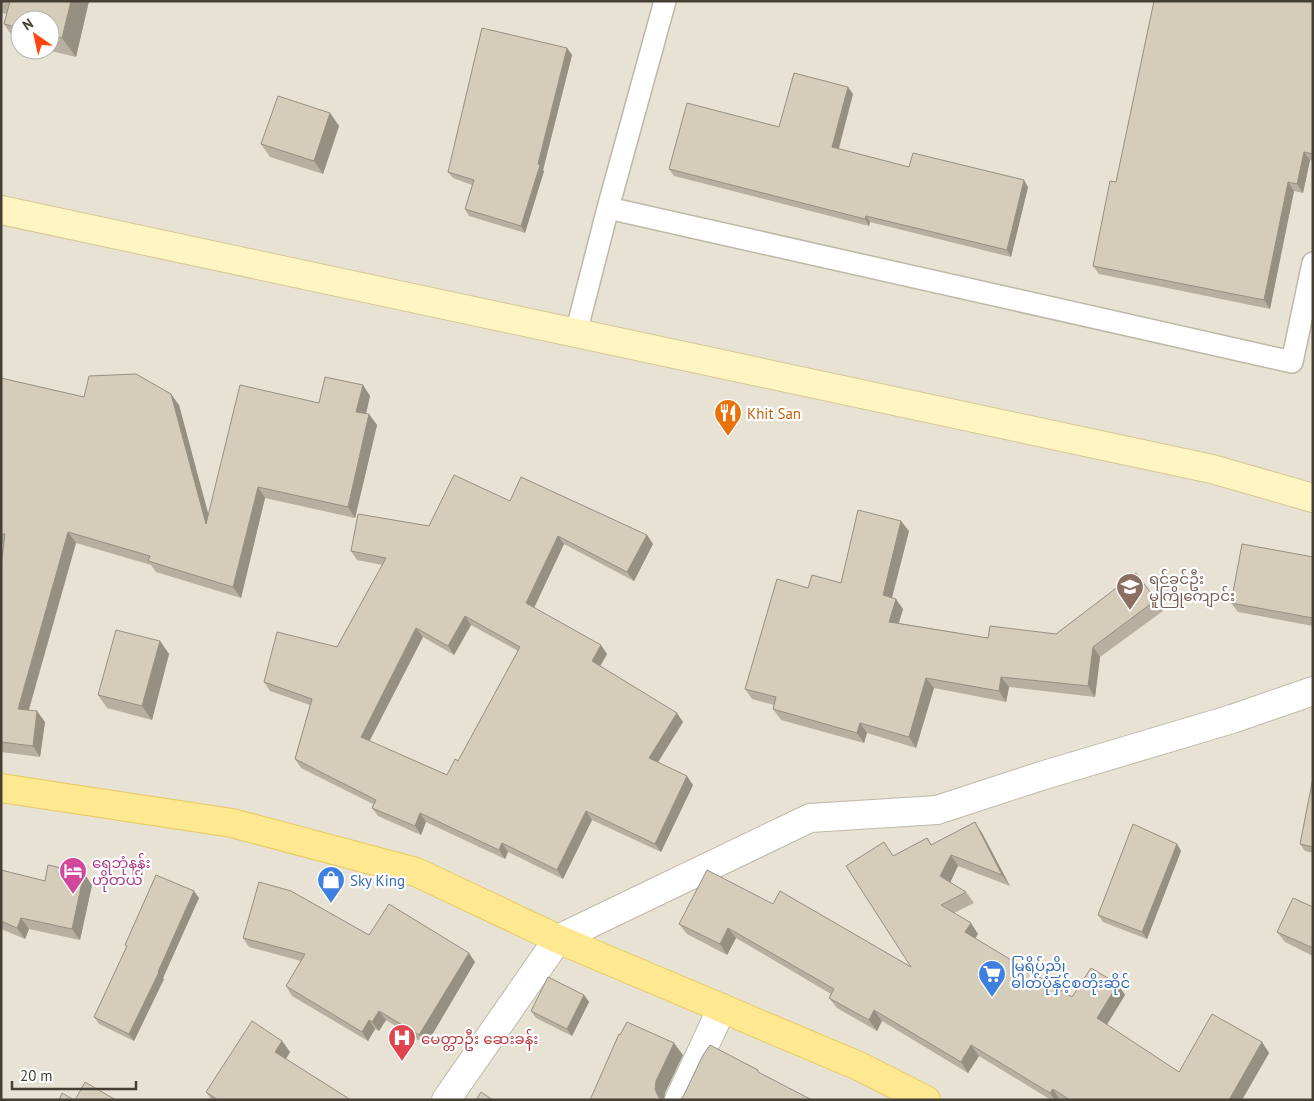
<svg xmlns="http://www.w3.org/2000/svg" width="1314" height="1101" font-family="'PT Sans','Noto Sans Myanmar',sans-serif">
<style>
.residential{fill:#e7e2d3;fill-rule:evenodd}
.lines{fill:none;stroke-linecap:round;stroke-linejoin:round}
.service-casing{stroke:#bfb8a7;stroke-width:24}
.minor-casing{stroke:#bfb8a7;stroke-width:30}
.secondary-casing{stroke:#d5c893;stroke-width:30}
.primary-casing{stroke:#e8c95e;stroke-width:30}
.service{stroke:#fff;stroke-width:21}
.minor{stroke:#fff;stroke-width:28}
.secondary{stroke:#fff5c3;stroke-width:28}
.primary{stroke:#ffe892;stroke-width:28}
.wall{fill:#b7b0a0;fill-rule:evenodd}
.shaded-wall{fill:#959082}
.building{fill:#d5cdba;stroke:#959082;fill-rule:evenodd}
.labels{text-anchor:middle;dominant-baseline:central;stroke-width:4.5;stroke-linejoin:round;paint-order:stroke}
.food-label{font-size:15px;fill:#c56008;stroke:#fff;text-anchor:start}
.education-label{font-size:15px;fill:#785e54;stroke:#fff;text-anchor:start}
.hotel-label{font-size:15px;fill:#b23c85;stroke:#fff;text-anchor:start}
.shop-label{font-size:15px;fill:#366cbe;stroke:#fff;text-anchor:start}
.health-label{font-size:15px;fill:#be3a42;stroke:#fff;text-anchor:start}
</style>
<rect width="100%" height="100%" fill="#f3f0e5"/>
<path class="residential" d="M1,1H1313V1100H1ZM20,20H50V50H20Z"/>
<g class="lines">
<defs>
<path id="service" d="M608,208L1292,362L1313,263
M576,333L608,208L665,1"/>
<path id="minor" d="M446,1100L558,939L810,818L937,810L1041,776L1232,719L1313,691
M679,1100L722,1008"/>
<path id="secondary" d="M1,210L1212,469L1313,498"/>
<path id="primary" d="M1,788L232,823L416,872L558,939L861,1067L926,1100"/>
</defs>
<use href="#service" class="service-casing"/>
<use href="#minor" class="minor-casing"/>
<use href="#secondary" class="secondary-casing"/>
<use href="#primary" class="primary-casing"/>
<use href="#service" class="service"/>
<use href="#minor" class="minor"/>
<use href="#secondary" class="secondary"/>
<use href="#primary" class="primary"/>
</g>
<path class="wall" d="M1,1H89L76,57L47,50H50V20H20V44L17,43L4,24L7,14L1,13Z
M1313,1V161L1310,160L1303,193L1294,191L1270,309L1099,274L1093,266L1116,182Z
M567,48L572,55L543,170L544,171L525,233L469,216L465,209L472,185L453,178L448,172Z
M853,94L839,149L909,167L1028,187L1011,257L870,222L869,226L674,176L669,169L779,127Z
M330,113L339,126L323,174L270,157L261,144Z
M1,378L84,397L179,405L208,515L319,403L363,385L370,396L366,414L377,425L355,518L265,498L241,598L156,572L151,565L76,543L29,710L45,722L40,757L1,752V566L4,544L1,543Z
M510,501L647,535L653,544L634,581L564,544L534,608L607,654L600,666L683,722L658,762L693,785L661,852L592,820L563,879L508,852L505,859L426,822L421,835L378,816L372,808L373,804L301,768L295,759L310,705L270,691L264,682L337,647L383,565L357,560L351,551ZM471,625L518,651L458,761L447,775L369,741L423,637L454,655Z
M909,531L892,598L903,609L899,623L988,638L1056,634L1156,600L1163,611L1100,657L1095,697L1009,687L1006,702L934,688L916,748L867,733L864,743L781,720L773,709L774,705L752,699L745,689L808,588L841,583Z
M1313,557V626L1238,612L1231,603Z
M160,641L169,654L152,720L107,708L98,695Z
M1313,778V853L1305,851L1300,844Z
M982,833L1010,886L958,866L950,882L966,892L974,903L954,913L978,934L975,939L1072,997L1118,984L1125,995L1107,1025L1179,1072L1262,1042L1269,1053L1242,1100H1051L979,1056L968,1073L882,1021L877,1031L837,1008L829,998L831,994L736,938L727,955L687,934L679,924L773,904L911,967L894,856L927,838L932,845Z
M1177,844L1181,851L1147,939L1103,922L1098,915Z
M1,870L45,881L92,885L80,940L29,929L25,939L1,929Z
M199,898L163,978L164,979L134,1041L99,1024L94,1017L127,947L125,945Z
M1313,907V956L1285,942L1277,932Z
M369,935L475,962L426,1045L386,1020L379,1031L375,1029L368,1041L292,996L286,986L301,961L249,947L243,938Z
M584,995L589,1002L572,1036L536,1018L531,1011Z
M282,1041L290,1052L286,1059L351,1100H212L206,1092Z"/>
<path class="shaded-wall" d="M71,1H89L76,57L62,38Z
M567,48L572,55L543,170L544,171L525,233L521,226L538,164Z
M848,87L853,94L837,154L832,147Z
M330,113L339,126L323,174L314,161Z
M1304,152L1310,160L1303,193L1297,184Z
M1024,180L1028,187L1011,257L1007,250Z
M1288,182L1294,191L1270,309L1264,300Z
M866,216L870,222L869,226L865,219Z
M363,385L370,396L364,422L356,412Z
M171,394L179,405L214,535L206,524Z
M369,414L377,425L355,518L348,507Z
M258,487L265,498L241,598L233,587Z
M901,521L909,531L890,605L883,595Z
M68,532L76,543L26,719L18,709Z
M647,535L653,544L634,581L627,572Z
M558,536L564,544L532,612L526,603Z
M896,599L903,609L896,632L889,622Z
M465,616L471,625L454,655L448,646Z
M416,628L423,637L367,746L361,737Z
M160,641L169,654L152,720L142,706Z
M601,645L607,654L598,670L592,661Z
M1093,647L1100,657L1095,697L1088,686Z
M1001,677L1009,687L1006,702L999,691Z
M926,678L934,688L916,748L909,737Z
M37,711L45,722L40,757L33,746Z
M677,713L683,722L655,767L649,758Z
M860,723L867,733L864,743L857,733Z
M687,776L693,785L661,852L655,844Z
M586,811L592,820L563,879L557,870Z
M420,813L426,822L421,835L415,826Z
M975,822L982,833L1010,886L1002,875Z
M502,843L508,852L505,859L499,850Z
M1177,844L1181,851L1147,939L1142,932Z
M951,855L958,866L948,887L940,876Z
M84,873L92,885L80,940L72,929Z
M194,891L199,898L163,978L164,979L134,1041L129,1034Z
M21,918L29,929L25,939L17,928Z
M971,923L978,934L972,943L965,932Z
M728,928L736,938L727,955L720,944Z
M469,953L475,962L426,1045L419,1035Z
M1118,984L1125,995L1104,1029L1097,1018Z
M584,995L589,1002L572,1036L567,1029Z
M874,1010L882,1021L877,1031L869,1020Z
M379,1011L386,1020L379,1031L372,1022Z
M369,1020L375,1029L368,1041L362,1032Z
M282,1041L290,1052L283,1063L275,1052Z
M1262,1042L1269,1053L1242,1100H1229Z
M674,1043L683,1055L665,1093L664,1100H660L658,1096L655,1089L656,1081Z
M971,1045L979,1056L968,1073L961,1062Z
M1053,1089L1060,1100H1055L1050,1093Z"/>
<path class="building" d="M10,1H71L62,38L50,35V20H20V28L4,24Z
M1154,1H1313V154L1304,152L1297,184L1288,182L1264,300L1093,266L1110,181L1116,182Z
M482,28L567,48L538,164L540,165L521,226L465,209L474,180L448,172Z
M794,73L848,87L832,147L909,167L913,153L1024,180L1007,250L866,216L865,219L669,169L687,103L779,127Z
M278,96L330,113L314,161L261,144Z
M136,374L171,394L206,524L240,385L319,403L325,377L363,385L356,412L369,414L348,507L258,487L233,587L148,561L150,556L68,532L18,709L37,711L33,746L1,742V566L5,534H1V378L84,397L89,376Z
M454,475L510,501L521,477L647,535L627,572L558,536L526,603L601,645L592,661L677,713L649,758L687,776L655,844L586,811L557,870L502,843L499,850L420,813L415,826L372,808L376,800L295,759L312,699L264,682L277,632L337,647L386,558L351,551L358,514L429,526ZM465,616L520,647L458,761L455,759L447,775L361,737L416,628L448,646Z
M858,510L901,521L883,595L896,599L889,622L988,638L990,626L1056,634L1136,573L1156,600L1093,647L1088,686L1001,677L999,691L926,678L909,737L860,723L857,733L773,709L776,697L745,689L777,579L808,588L812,575L841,583Z
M1242,544L1313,557V618L1231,603Z
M116,630L160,641L142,706L98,695Z
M1313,778V847L1300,844Z
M975,822L1002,875L951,855L940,876L966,892L941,905L971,923L965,932L1072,997L1091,968L1118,984L1097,1018L1179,1072L1212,1014L1262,1042L1229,1100H1070L1053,1089L1050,1093L971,1045L961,1062L874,1010L869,1020L829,998L834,989L728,928L720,944L679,924L707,870L773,904L780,891L911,967L846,866L884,842L893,856L927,838L931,845Z
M1133,824L1177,844L1142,932L1098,915Z
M48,865L84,873L72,929L21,918L17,928L1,921V870L45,881Z
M156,875L194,891L158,972H159L129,1034L94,1017L127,946L125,945Z
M259,882L291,891L369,935L389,904L469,953L419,1035L379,1011L372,1022L369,1020L362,1032L286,986L305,954L243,938Z
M1293,898L1313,907V948L1277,932Z
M548,977L584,995L567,1029L531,1011Z
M252,1021L282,1041L275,1052L351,1100H218L206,1092Z
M627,1022L674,1043L656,1081L655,1089L658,1096L661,1100H590L619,1034L620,1035Z
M710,1045L758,1070V1072L812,1100H680L684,1095L703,1055Z
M85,1082L116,1100H75Z
M481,1092L493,1100H476Z
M62,1093L74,1100H59Z"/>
<defs>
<symbol id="restaurant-pin" viewBox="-11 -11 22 30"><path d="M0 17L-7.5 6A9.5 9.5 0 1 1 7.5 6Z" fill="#e8710a" stroke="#fff"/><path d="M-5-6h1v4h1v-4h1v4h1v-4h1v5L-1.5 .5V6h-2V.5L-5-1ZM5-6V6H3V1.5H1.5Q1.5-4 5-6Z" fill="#fff"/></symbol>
<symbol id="school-pin" viewBox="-11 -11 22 30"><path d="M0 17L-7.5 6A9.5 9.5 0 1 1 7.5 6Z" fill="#8d6e63" stroke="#fff"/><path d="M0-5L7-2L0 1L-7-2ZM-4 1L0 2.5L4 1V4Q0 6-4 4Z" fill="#fff"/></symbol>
<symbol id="hotel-pin" viewBox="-11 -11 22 30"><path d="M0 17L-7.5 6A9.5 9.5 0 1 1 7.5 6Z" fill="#d1479c" stroke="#fff"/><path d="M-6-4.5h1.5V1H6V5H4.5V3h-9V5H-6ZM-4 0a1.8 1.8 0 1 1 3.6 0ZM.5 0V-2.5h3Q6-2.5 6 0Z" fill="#fff"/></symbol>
<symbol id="shop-pin" viewBox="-11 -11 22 30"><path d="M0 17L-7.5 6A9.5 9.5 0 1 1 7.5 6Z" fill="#3f7fe0" stroke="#fff"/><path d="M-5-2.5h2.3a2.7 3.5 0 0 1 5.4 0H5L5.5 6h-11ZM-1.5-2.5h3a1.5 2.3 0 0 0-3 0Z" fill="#fff"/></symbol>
<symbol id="supermarket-pin" viewBox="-11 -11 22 30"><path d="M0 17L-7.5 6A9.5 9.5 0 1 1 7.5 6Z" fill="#3f7fe0" stroke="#fff"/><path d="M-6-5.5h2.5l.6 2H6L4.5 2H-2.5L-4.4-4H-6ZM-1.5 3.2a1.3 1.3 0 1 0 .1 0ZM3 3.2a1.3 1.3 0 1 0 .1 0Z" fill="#fff"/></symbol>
<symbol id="hospital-pin" viewBox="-11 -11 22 30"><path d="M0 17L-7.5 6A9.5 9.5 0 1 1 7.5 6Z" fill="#e0444e" stroke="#fff"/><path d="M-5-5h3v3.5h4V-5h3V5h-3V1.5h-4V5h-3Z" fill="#fff"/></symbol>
</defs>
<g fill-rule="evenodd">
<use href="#restaurant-pin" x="712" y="397" width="32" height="43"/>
<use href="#school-pin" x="1114" y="571" width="32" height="43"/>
<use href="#hotel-pin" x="57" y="855" width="32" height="43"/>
<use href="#shop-pin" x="315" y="864" width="32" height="43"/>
<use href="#supermarket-pin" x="976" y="958" width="32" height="43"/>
<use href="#hospital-pin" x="386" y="1022" width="32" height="43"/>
</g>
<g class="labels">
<g class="food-label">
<text x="747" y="413">Khit San</text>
</g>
<g class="education-label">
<text x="1149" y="578">ရင်ခွင်ဦး<tspan x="1149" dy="17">မူကြိုကျောင်း</tspan></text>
</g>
<g class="hotel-label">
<text x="92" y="862">ရွှေဘုံနန်း<tspan x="92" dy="17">ဟိုတယ်</tspan></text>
</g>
<g class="shop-label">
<text x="350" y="880">Sky King</text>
<text x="1011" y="965">မြရိပ်ညို<tspan x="1011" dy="17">ဓါတ်ပုံနှင့်စတိုးဆိုင်</tspan></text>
</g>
<g class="health-label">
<text x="421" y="1038">မေတ္တာဦး ဆေးခန်း</text>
</g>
</g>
<rect width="1314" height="1101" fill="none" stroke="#464034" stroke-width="5"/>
<g transform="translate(35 35) rotate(326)"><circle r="24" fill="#ffffff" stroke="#b5b3ae"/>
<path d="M0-4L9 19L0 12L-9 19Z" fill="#ff4610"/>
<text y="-8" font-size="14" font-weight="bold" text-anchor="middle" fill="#464034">N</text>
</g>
<path d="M12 1081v8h124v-8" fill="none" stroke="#464034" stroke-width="2.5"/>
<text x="20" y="1081" font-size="15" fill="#464034" stroke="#ffffff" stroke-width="4" paint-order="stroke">20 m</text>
</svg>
